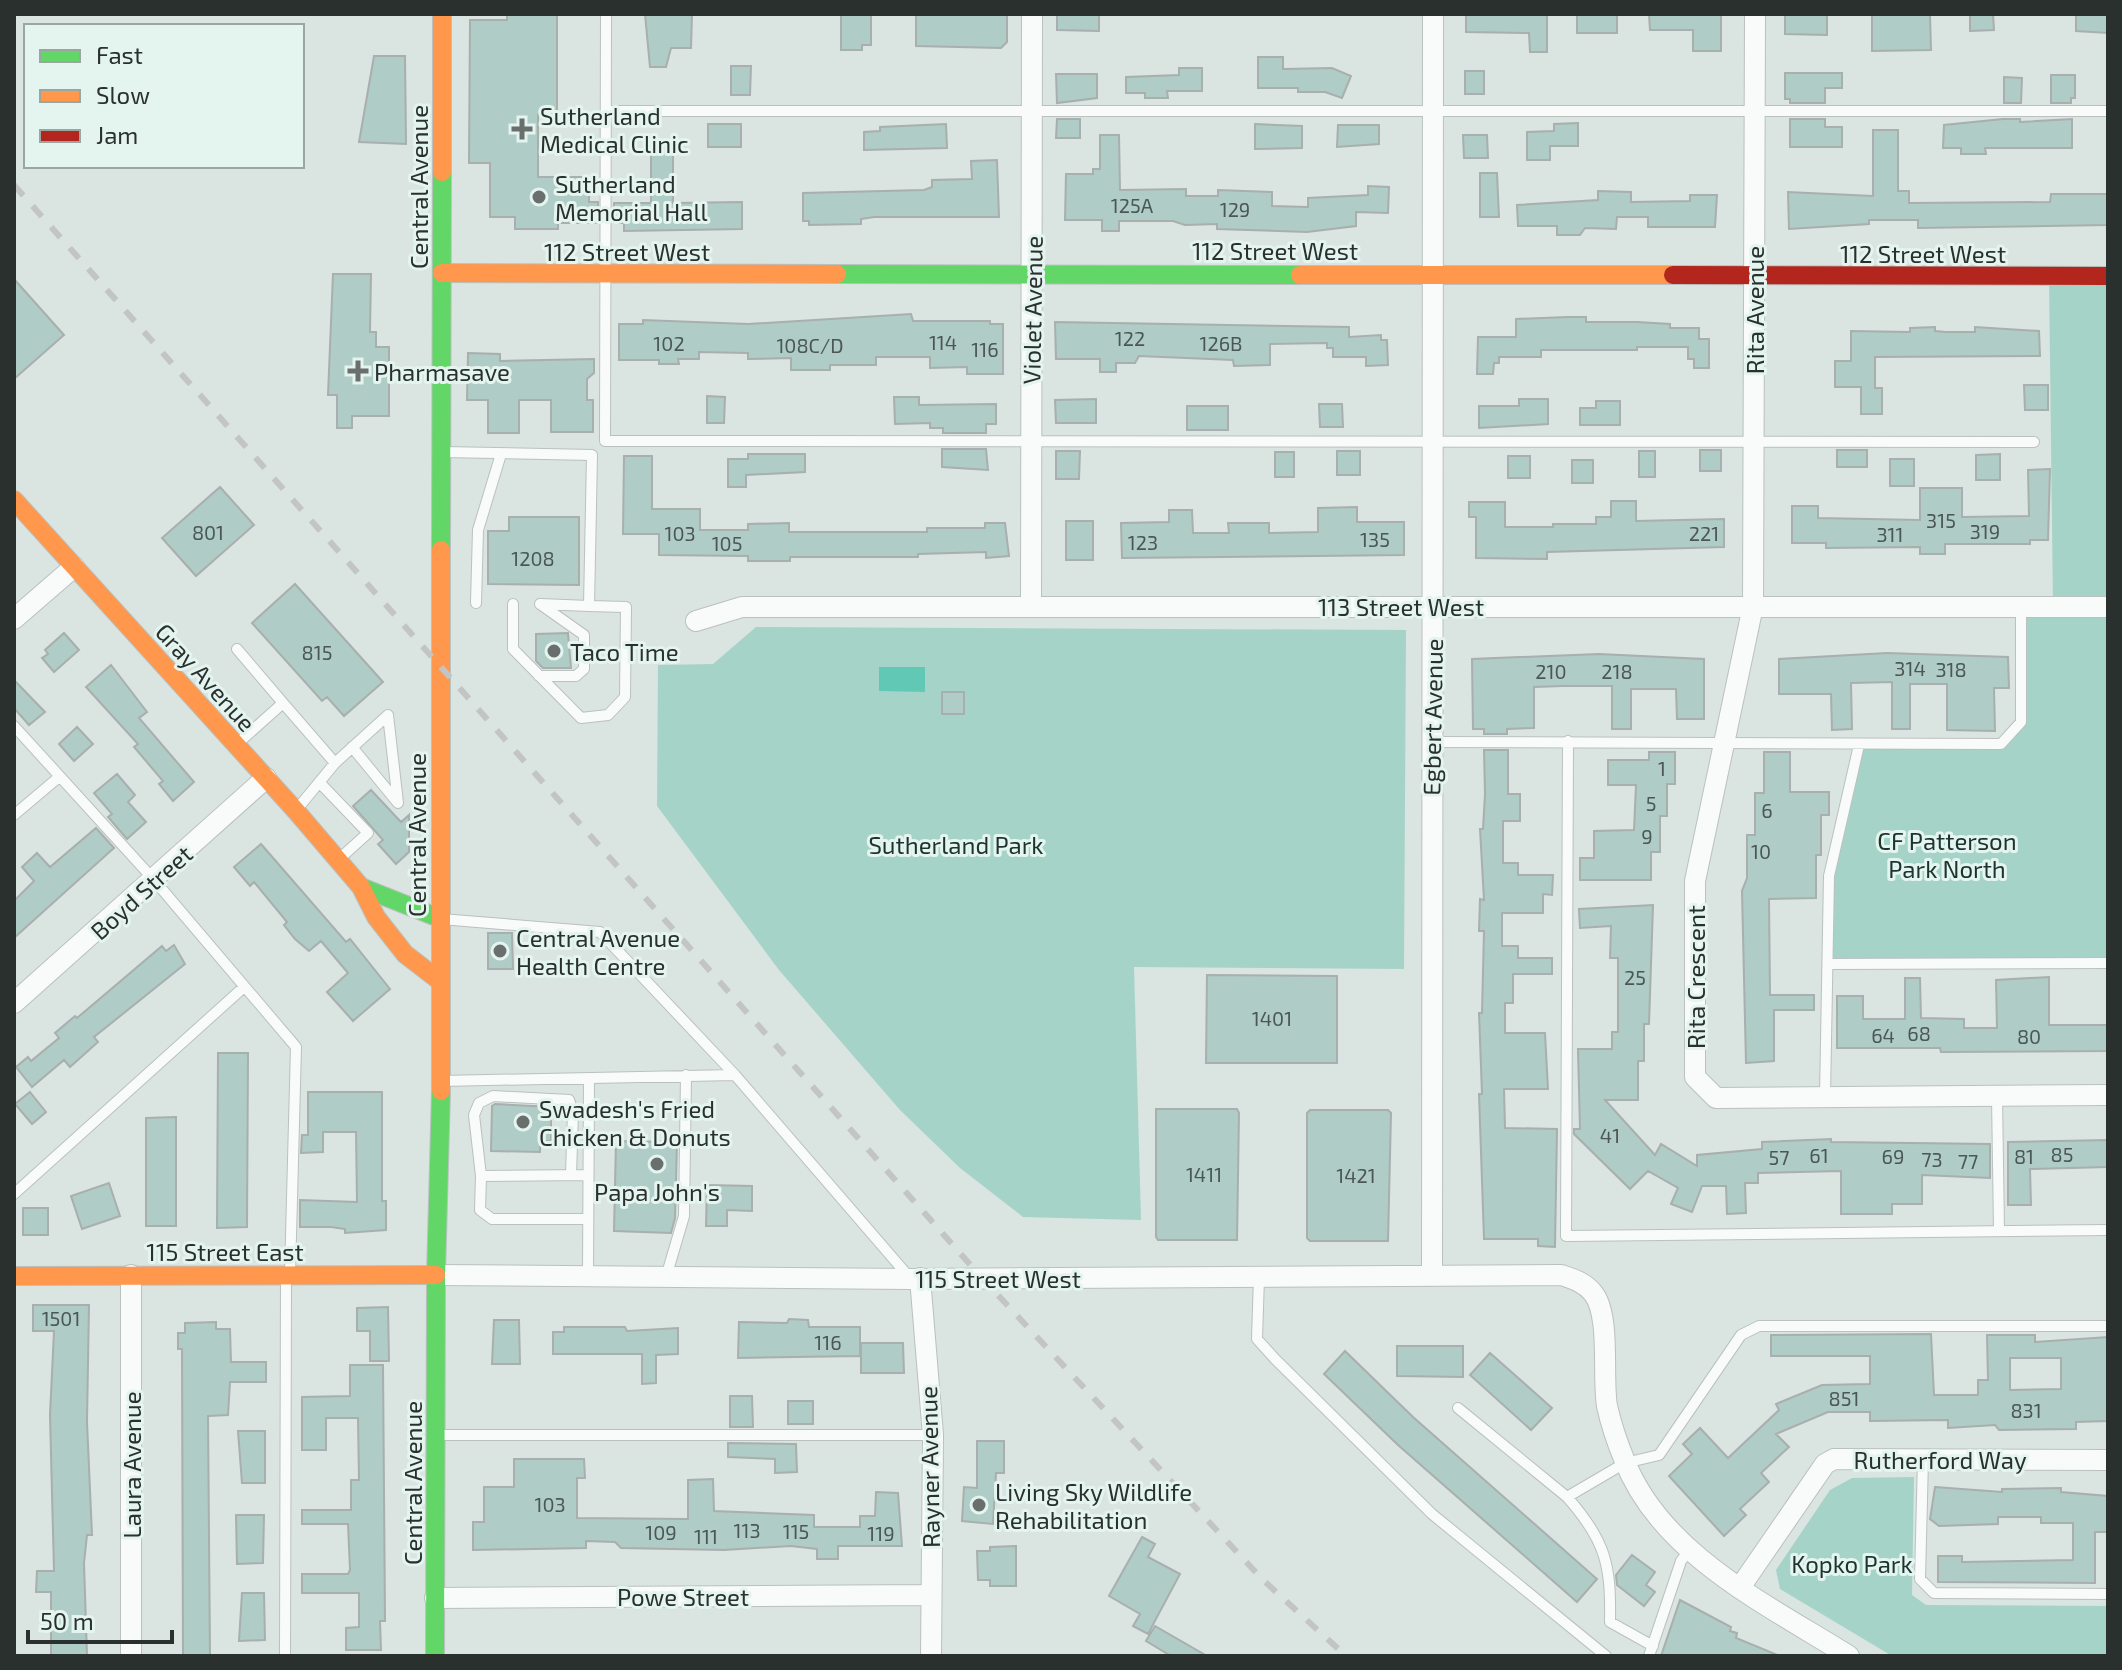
<svg xmlns="http://www.w3.org/2000/svg" width="2122" height="1670" font-family="'Exo 2',sans-serif">
<style>
.green{fill:#a6d3c8}
.water{fill:#62c8b6}
.building{fill:#afccc6;stroke:#a8afad;stroke-width:2;fill-rule:evenodd}
.lines{fill:none;stroke-linecap:round;stroke-linejoin:round}
.lane-casing{stroke:#bac1bf;stroke-width:12}
.street-casing{stroke:#bac1bf;stroke-width:22}
.fast-casing{stroke:#bac1bf;stroke-width:20}
.slow-casing{stroke:#bac1bf;stroke-width:20}
.jam-casing{stroke:#bac1bf;stroke-width:20}
.lane{stroke:#f9fbfa;stroke-width:10}
.street{stroke:#f9fbfa;stroke-width:20}
.fast{stroke:#63d668;stroke-width:18}
.slow{stroke:#ff974d;stroke-width:18}
.jam{stroke:#b3261e;stroke-width:18}
.rail{stroke:#c2c5c4;stroke-width:6;stroke-dasharray:14 14;stroke-linecap:butt}
.poi-dot{fill:#686f6d;stroke:#e4f4ef;stroke-width:3}
.labels{text-anchor:middle;dominant-baseline:central;stroke-width:6;stroke-linejoin:round;paint-order:stroke}
.number-label{font-size:20px;fill:#4b5754}
.poi-label{font-size:24px;fill:#2a302e;stroke:#e4f4ef;text-anchor:start}
.street-label{font-size:24px;fill:#2a302e;stroke:#e4f4ef}
.park-label{font-size:24px;fill:#1d342e;stroke:#e4f4ef}
</style>
<rect width="100%" height="100%" fill="#dae4e1"/>
<path class="green" d="M2049,276H2108V963L1829,964V876L1859,745L2001,744L2021,722V607H2053Z
M756,627L1406,630L1404,969L1134,967L1141,1220L1023,1217L960,1168L900,1110L779,970L657,806L658,665L713,664Z
M1914,1477L1912,1595L1926,1605L2108,1606V1656H1892L1780,1589L1776,1570L1830,1490L1852,1478Z"/>
<path class="water" d="M879,667H925V692L879,691Z"/>
<path class="building" d="M507,14H557V115H538V177H589V202H598V223H558V229H515V217H490V163H469L470,20H507Z
M645,14H692L691,48H671L666,67H650Z
M841,14H871V45H862V50H841Z
M916,14H1007V42L1001,48L916,46Z
M1057,14H1099V31L1057,30Z
M1466,14H1547V52H1530L1529,33L1466,32Z
M1577,14H1617V33H1577Z
M1649,14H1721V51H1693V30H1650Z
M1785,14H1827V35L1785,34Z
M1872,14H1930L1931,50L1872,51Z
M1970,14H1993L1994,30L1970,31Z
M2076,14H2108V33L2076,31Z
M374,56H405L406,144L359,142Z
M1258,57H1283V69L1332,68L1351,76L1342,98L1325,92H1298V88H1258Z
M731,66H751L750,95H731Z
M1179,68H1202V91H1167L1168,98H1145V93H1126V77L1179,75Z
M1465,71H1484V94H1465Z
M1785,73H1842V88H1825V103H1790V99H1785Z
M1056,74H1097V98L1057,103Z
M2051,75H2075V98H2071V103H2051Z
M2004,77L2022,78L2021,103H2004Z
M1057,119H1080V138H1056Z
M1790,119H1825V127H1842V147H1790Z
M2003,119H2020V122L2072,119V148H1985L1986,154H1961V148H1943L1944,125Z
M1578,123V146H1550V160H1527V132L1554,131V124Z
M708,124H741V147H708Z
M946,124L947,148L864,150V132L880,131V127Z
M1255,124L1302,126V148L1255,149Z
M1338,125H1379V144L1337,147Z
M1873,130H1898V191H1909V203L2050,202L2051,194H2108V225L1918,228V220H1869V224L1789,229L1788,192L1873,196Z
M1100,135H1119L1120,190L1186,189V196H1218V190L1272,192V206L1308,207V198L1368,195V186L1389,187L1388,213L1356,212V226L1307,232L1217,229V224L1185,225L1173,221H1119V231H1102V220H1065L1066,174H1093V169H1100Z
M1463,135H1487L1488,158H1464Z
M673,142V203L742,202V229L624,231V223H614V203H651V143Z
M997,160L999,217H874L861,219V224L809,225V221H803V193L924,190L932,187V180L972,179L971,161Z
M1480,173H1497L1499,217H1480Z
M1598,191L1631,192V202L1690,201V195H1717L1715,227H1648V217H1617L1616,229L1585,228L1580,235H1557V226H1518L1517,205L1598,200Z
M333,274H371L370,332H376V347H389V416H352V428H337V395H328Z
M14,279L64,335L14,379Z
M911,314L913,321H990V324H1003V374H967V367L930,368V357H876V365H830V370H791V358L748,359V353L699,352V359H678L679,364H659V360H619V324H643V320L748,324Z
M1568,317H1586V322H1637L1670,324V328H1699V339H1709V368H1694V359H1688V347H1637V350H1541V357H1499V363H1494L1493,374H1477L1478,337H1516V319Z
M1055,322L1349,327V337L1381,335V340H1387L1388,365L1366,366V357H1333V348H1327V343L1270,344V365L1234,366L1233,360L1139,356L1135,363H1116V372H1100V359H1056Z
M1935,327V331L1946,332H1975V327L2039,331L2040,356L1875,357V388H1882V414H1861V387H1835V361H1851V331L1910,332V328Z
M468,353L500,354V361L594,359V373L587,379V400H593V432H551V400H519V433H488V400H467Z
M2024,385H2048V410H2025Z
M707,396L725,397L724,423H707Z
M894,397H919V405L996,404V424H986V433H943V428H930V423L895,424Z
M1096,399V423H1056L1055,400Z
M1519,399H1548V424L1479,428V406H1519Z
M1596,401H1620V425H1580V408H1596Z
M1319,404H1342L1343,427H1320Z
M1187,406H1228V430H1187Z
M942,449H986L988,470L942,467Z
M1700,450H1721V471H1700Z
M1837,450H1867V467H1837Z
M1056,451H1080L1079,479H1056Z
M1337,451H1360V475H1337Z
M1639,451H1655V477H1639Z
M1275,452H1294V477H1275Z
M748,454H805V472L746,475V487H728V459H748Z
M2000,454V480H1976V455Z
M624,456H652V509H700V530H748V524L789,523V532H927V528H985V523H1005L1009,556L986,558V552L918,554V557H790V561H748V556L659,555V534H623Z
M1508,456H1530V478H1508Z
M1890,459H1914V486H1890Z
M1572,460H1593V483H1572Z
M2050,469L2048,540H2030V544H1945V554H1920V547L1826,548V543H1792V506H1818V518L1920,520V488H1962V517L2029,516L2028,470Z
M220,487L254,525L196,576L162,538Z
M1611,501H1636V521L1724,519V547L1547,552V559L1476,558V517H1469V502H1505V527H1553V524H1596V517H1611Z
M1357,507V522H1404V555L1122,558L1121,523L1169,522V510H1192L1193,533H1229L1228,523H1269V533L1318,532V508Z
M509,517H579V585L488,584V531H509Z
M1066,521H1093V560H1066Z
M295,584L383,682L344,716L327,697L322,701L252,623Z
M64,633L79,650L54,672L42,658L48,654L45,650Z
M568,633L571,668H543L536,661V634Z
M1887,653L2008,657L2009,688H1994L1995,731L1947,730V684H1910V729H1892V682L1851,683L1852,729L1832,730L1831,694H1779V659Z
M1599,654L1704,659V719H1677L1676,689H1631V729H1612V686H1563L1534,687V728L1507,729V734H1484V729H1473L1472,659Z
M111,665L147,712L139,718L194,782L173,801L159,784L163,781L134,747L138,744L86,687Z
M14,680L45,712L29,725L14,708Z
M942,692H964V714H942Z
M77,727L93,744L74,761L59,744Z
M1484,750H1508V794H1520V821H1503V863H1518V875H1553L1552,895L1543,894V913H1502V946H1518V958H1552V974H1513V1003H1505V1033H1545L1548,1089H1504L1505,1128L1557,1129L1555,1247L1538,1246V1239H1484L1479,1094H1482L1479,1013H1482L1484,931H1479L1480,899L1484,900L1480,829H1483L1485,794Z
M1649,752H1675V784H1667V816H1660V852H1651V880H1580V858H1594V831L1634,830L1636,785H1608V760H1649Z
M1764,752H1790V792H1829V815H1821V855H1816V898L1769,899L1770,995H1814V1010H1774V1061L1746,1063L1742,891L1747,878V835H1755V793H1764Z
M117,774L135,795L128,802L146,822L127,839L108,817L112,814L94,793Z
M371,790L401,822L409,815V852L396,864L378,844L383,840L353,806Z
M96,828L114,848L14,938V901L34,881L22,867L37,853L50,867Z
M261,844L346,942L350,939L390,989L353,1021L327,992L348,973L321,941L309,951L295,939L284,925L287,922L254,882L250,886L234,867Z
M1653,905L1649,1024H1644V1061H1638V1100H1605L1655,1155L1661,1144L1697,1166V1155L1762,1149V1142L1831,1139V1142L1990,1144V1178L1922,1175V1204H1892V1214H1841V1171L1758,1173V1183H1745L1746,1213L1727,1214L1726,1186H1702L1692,1212L1671,1204L1678,1188L1648,1171L1630,1189L1574,1134V1129H1580L1578,1049H1612V1032H1618V958H1610L1611,926L1580,928L1579,909Z
M488,933H512L513,969H488Z
M174,945L185,964L94,1037L98,1042L70,1067L64,1060L32,1087L16,1067L28,1057L31,1061L59,1038L55,1033L75,1016L77,1018L162,946L166,951Z
M1207,975L1337,976V1063H1206Z
M2049,977V1025H2108V1051L1941,1052L1940,1048H1837V996H1863V1019H1905V978H1920L1921,1018L1964,1019V1028H1997L1996,980Z
M218,1053H248L247,1227L217,1228Z
M30,1092L46,1112L32,1124L15,1104Z
M308,1092H382V1201H386V1230L345,1233V1229L331,1227H300V1200L357,1202L356,1132H323V1152L301,1153L302,1135H308Z
M495,1104L551,1107V1141H540V1152L491,1151L492,1106Z
M1156,1109H1237L1239,1113L1237,1240H1158L1156,1237Z
M1310,1110H1388L1391,1113L1388,1241H1310L1307,1238V1113Z
M176,1117V1226H146V1118Z
M2108,1140V1167L2030,1169L2031,1205H2008V1142Z
M616,1141L677,1142L675,1218L671,1233L614,1231Z
M109,1183L120,1216L82,1229L71,1196Z
M707,1185L752,1186V1211L727,1210V1226H706Z
M23,1208H48V1235H23Z
M33,1305H89L87,1422L92,1535H87L84,1563L87,1656H51V1592H36L37,1571H54L50,1415L54,1331H33Z
M388,1307L389,1361H370V1331H357V1308Z
M789,1319L808,1320L809,1327H860V1356L738,1358L739,1322L787,1323Z
M494,1320H519L520,1364H492Z
M216,1322V1329H230L231,1362H266V1382H230L228,1415L208,1416L210,1656H183L182,1349H178V1333H185V1323Z
M564,1327H625L627,1331L678,1328V1354L656,1355V1383L642,1384V1354H553V1332H564Z
M1931,1334L1934,1395H1978V1380H1988L1987,1335H2035V1342L2108,1337V1421L2076,1422V1429L1999,1430L1995,1425L1948,1428V1420L1870,1421V1412H1828L1776,1434L1789,1447L1761,1473L1769,1482L1740,1509L1746,1515L1724,1536L1669,1476L1692,1454L1683,1444L1700,1428L1728,1458L1779,1410L1776,1404L1822,1385L1870,1384V1356H1771V1335ZM2010,1358H2061V1389L2010,1390Z
M861,1343H903L904,1373H861Z
M1397,1346H1463V1377L1397,1376Z
M1345,1351L1413,1417L1597,1579L1577,1602L1398,1445L1324,1374Z
M1490,1353L1552,1408L1531,1430L1470,1375Z
M350,1365H383L385,1621H380L381,1650H346V1628L359,1627V1593H302V1574H348L350,1570L348,1524H302V1510H351V1480H359L358,1418H326V1450H302V1397L350,1396Z
M730,1396H752L753,1427H730Z
M788,1401H813V1424H788Z
M238,1431H265V1483H242Z
M977,1441H1004V1473H996L993,1524L962,1521L964,1487L977,1488Z
M728,1443L796,1444L797,1472L775,1473V1459L728,1457Z
M514,1459H584L585,1478H577V1518L688,1519V1480L713,1479L714,1511L814,1515V1527H860V1516H875L876,1492L898,1493L902,1546H838V1559H817V1549L791,1546L724,1550L621,1548L615,1542L586,1541V1548L473,1550V1522H484V1487H514Z
M1935,1487L2002,1492V1489L2061,1488V1492L2108,1496V1532H2095V1583L1938,1582V1556H1962V1562L2073,1560V1523H2041V1517H1998V1524L1939,1526L1930,1519Z
M236,1515H264L263,1563L237,1564Z
M1142,1537L1155,1544L1148,1557L1180,1574L1148,1634L1133,1626L1140,1614L1109,1596Z
M1016,1546V1586H990V1580H978L977,1551H990V1547Z
M1632,1555L1655,1572L1646,1585L1655,1592L1644,1606L1617,1585L1616,1575Z
M242,1593H264L265,1640L239,1641Z
M1680,1600L1731,1627L1730,1631L1737,1633L1736,1638L1780,1656H1661Z
M1155,1626L1207,1656H1171L1146,1641Z"/>
<g class="lines">
<defs>
<path id="lane" d="M606,14L605,441L2034,442
M606,111H2108
M442,452L592,455L589,606L540,604
M476,603L478,530L501,454
M513,604V649L581,718L608,715L625,697L626,607L589,606
M237,649L283,703L237,744
M539,676H576L584,669V635L540,604
M283,703L335,763L298,808
M14,726L155,881L296,1047L290,1274
M1568,741L1566,1236L2108,1230
M1431,742L2001,744L2021,722V607
M335,763L388,715L398,803L352,747
M319,782L368,833L338,860
M14,815L59,777
M441,919L600,932L735,1075L910,1278
M1829,964L2108,963
M441,1081L735,1075
M1825,1096L1829,876L1859,745
M1997,1096L1999,1230
M587,1175L481,1176L480,1210L492,1219H587
M481,1176L474,1115L479,1103L493,1096L569,1100L573,1112L571,1175
M14,1194L244,987
M588,1276L589,1080
M666,1277L684,1216L686,1075
M1259,1277L1257,1339L1275,1359L1432,1514L1606,1656
M1458,1408L1567,1497L1625,1463L1659,1455L1741,1335L1759,1326H2108
M440,1435H933
M1923,1459L1920,1579L1934,1593L2108,1594
M1567,1497C1606,1541 1611,1565 1610,1622L1653,1646
M285,1656L286,1277
M1649,1656L1681,1561L1690,1549"/>
<path id="street" d="M1755,14L1753,606L1695,881V1077L1716,1098L2108,1095
M1031,606L1032,14
M14,619L74,567
M696,621L742,607H2108
M14,1003L266,778
M131,1275V1656
M436,1275L911,1279L1561,1275C1573,1279 1584,1282 1593,1293C1611,1315 1602,1377 1607,1406C1611,1424 1617,1442 1624,1459C1660,1554 1768,1605 1849,1656
M1432,1275L1433,14
M920,1278L933,1435L931,1656
M1741,1586L1825,1464L1834,1459L2108,1460
M435,1598L930,1595"/>
<path id="fast" d="M837,274L1300,275
M441,550L442,172
M361,887L439,918
M435,1656L436,1275L441,1091"/>
<path id="slow" d="M442,172V14
M442,273L837,274
M1300,275H1673
M14,500L296,811L361,887L376,917L405,954L440,981
M441,1091V550
M14,1276L436,1275"/>
<path id="jam" d="M1673,275L2108,276"/>
</defs>
<use href="#lane" class="lane-casing"/>
<use href="#street" class="street-casing"/>
<use href="#fast" class="fast-casing"/>
<use href="#slow" class="slow-casing"/>
<use href="#jam" class="jam-casing"/>
<use href="#lane" class="lane"/>
<use href="#street" class="street"/>
<use href="#fast" class="fast"/>
<use href="#slow" class="slow"/>
<use href="#jam" class="jam"/>
<path class="rail" d="M14,185L982,1278L1262,1579L1346,1656"/>
</g>
<g class="poi-dot">
<path d="M518 117h8v8h8v8h-8v8h-8v-8h-8v-8h8z"/>
<circle cx="539" cy="197" r="8"/>
<path d="M354 359h8v8h8v8h-8v8h-8v-8h-8v-8h8z"/>
<circle cx="554" cy="651" r="8"/>
<circle cx="500" cy="951" r="8"/>
<circle cx="523" cy="1122" r="8"/>
<circle cx="657" cy="1164" r="8"/>
<circle cx="979" cy="1505" r="8"/>
</g>
<g class="labels">
<g class="number-label">
<text x="1132" y="205">125A</text>
<text x="1235" y="209">129</text>
<text x="1130" y="338">122</text>
<text x="943" y="342">114</text>
<text x="669" y="343">102</text>
<text x="1221" y="343">126B</text>
<text x="810" y="345">108C/D</text>
<text x="985" y="349">116</text>
<text x="1941" y="520">315</text>
<text x="1985" y="531">319</text>
<text x="208" y="532">801</text>
<text x="680" y="533">103</text>
<text x="1704" y="533">221</text>
<text x="1890" y="534">311</text>
<text x="1375" y="539">135</text>
<text x="1143" y="542">123</text>
<text x="727" y="543">105</text>
<text x="533" y="558">1208</text>
<text x="317" y="652">815</text>
<text x="1910" y="668">314</text>
<text x="1951" y="669">318</text>
<text x="1551" y="671">210</text>
<text x="1617" y="671">218</text>
<text x="1662" y="768">1</text>
<text x="1651" y="803">5</text>
<text x="1767" y="810">6</text>
<text x="1647" y="836">9</text>
<text x="1761" y="851">10</text>
<text x="1635" y="977">25</text>
<text x="1272" y="1018">1401</text>
<text x="1919" y="1033">68</text>
<text x="1883" y="1035">64</text>
<text x="2029" y="1036">80</text>
<text x="1610" y="1135">41</text>
<text x="2062" y="1154">85</text>
<text x="1819" y="1155">61</text>
<text x="1893" y="1156">69</text>
<text x="2024" y="1156">81</text>
<text x="1779" y="1157">57</text>
<text x="1932" y="1159">73</text>
<text x="1968" y="1161">77</text>
<text x="1204" y="1174">1411</text>
<text x="1356" y="1175">1421</text>
<text x="61" y="1318">1501</text>
<text x="828" y="1342">116</text>
<text x="1844" y="1398">851</text>
<text x="2026" y="1410">831</text>
<text x="550" y="1504">103</text>
<text x="747" y="1530">113</text>
<text x="796" y="1531">115</text>
<text x="661" y="1532">109</text>
<text x="881" y="1533">119</text>
<text x="706" y="1536">111</text>
</g>
<g class="poi-label">
<text x="540" y="115">Sutherland<tspan x="540" dy="28">Medical Clinic</tspan></text>
<text x="555" y="183">Sutherland<tspan x="555" dy="28">Memorial Hall</tspan></text>
<text x="374" y="371">Pharmasave</text>
<text x="570" y="651">Taco Time</text>
<text x="516" y="937">Central Avenue<tspan x="516" dy="28">Health Centre</tspan></text>
<text x="539" y="1108">Swadesh's Fried<tspan x="539" dy="28">Chicken &amp; Donuts</tspan></text>
<text x="657" y="1191" text-anchor="middle">Papa John's</text>
<text x="995" y="1491">Living Sky Wildlife<tspan x="995" dy="28">Rehabilitation</tspan></text>
</g>
<g class="street-label">
<text transform="translate(418 187) rotate(-90)">Central Avenue</text>
<text x="1275" y="250">112 Street West</text>
<text x="627" y="251">112 Street West</text>
<text x="1923" y="253">112 Street West</text>
<text transform="translate(1032 310) rotate(-89)">Violet Avenue</text>
<text transform="translate(1754 310) rotate(-90)">Rita Avenue</text>
<text x="1401" y="606">113 Street West</text>
<text transform="translate(206 677) rotate(48)">Gray Avenue</text>
<text transform="translate(1432 717) rotate(-89)">Egbert Avenue</text>
<text transform="translate(416 835) rotate(-90)">Central Avenue</text>
<text transform="translate(141 892) rotate(-42)">Boyd Street</text>
<text transform="translate(1695 977) rotate(-90)">Rita Crescent</text>
<text x="225" y="1251">115 Street East</text>
<text x="998" y="1278">115 Street West</text>
<text x="1940" y="1459">Rutherford Way</text>
<text transform="translate(131 1465) rotate(-90)">Laura Avenue</text>
<text transform="translate(929 1467) rotate(-91)">Rayner Avenue</text>
<text transform="translate(412 1483) rotate(-90)">Central Avenue</text>
<text x="683" y="1596">Powe Street</text>
</g>
<g class="park-label">
<text x="1947" y="840">CF Patterson<tspan x="1947" dy="28">Park North</tspan></text>
<text x="956" y="844">Sutherland Park</text>
<text x="1852" y="1563">Kopko Park</text>
</g>
</g>
<rect width="2122" height="1670" fill="none" stroke="#2a302e" stroke-width="32"/>
<rect x="24" y="24" width="280" height="144" fill="#e4f4ef" stroke="#9aa6a2" stroke-width="2"/>
<rect x="40" y="50" width="40" height="12" fill="#63d668" stroke="#9aa6a2" stroke-width="2"/>
<text x="96" y="64" font-size="24" fill="#2a302e">Fast</text>
<rect x="40" y="90" width="40" height="12" fill="#ff974d" stroke="#9aa6a2" stroke-width="2"/>
<text x="96" y="104" font-size="24" fill="#2a302e">Slow</text>
<rect x="40" y="130" width="40" height="12" fill="#b3261e" stroke="#9aa6a2" stroke-width="2"/>
<text x="96" y="144" font-size="24" fill="#2a302e">Jam</text>
<path d="M28 1630v12h144v-12" fill="none" stroke="#2a302e" stroke-width="4"/>
<text x="40" y="1630" font-size="24" fill="#2a302e" stroke="#e4f4ef" stroke-width="6" paint-order="stroke">50 m</text>
</svg>
